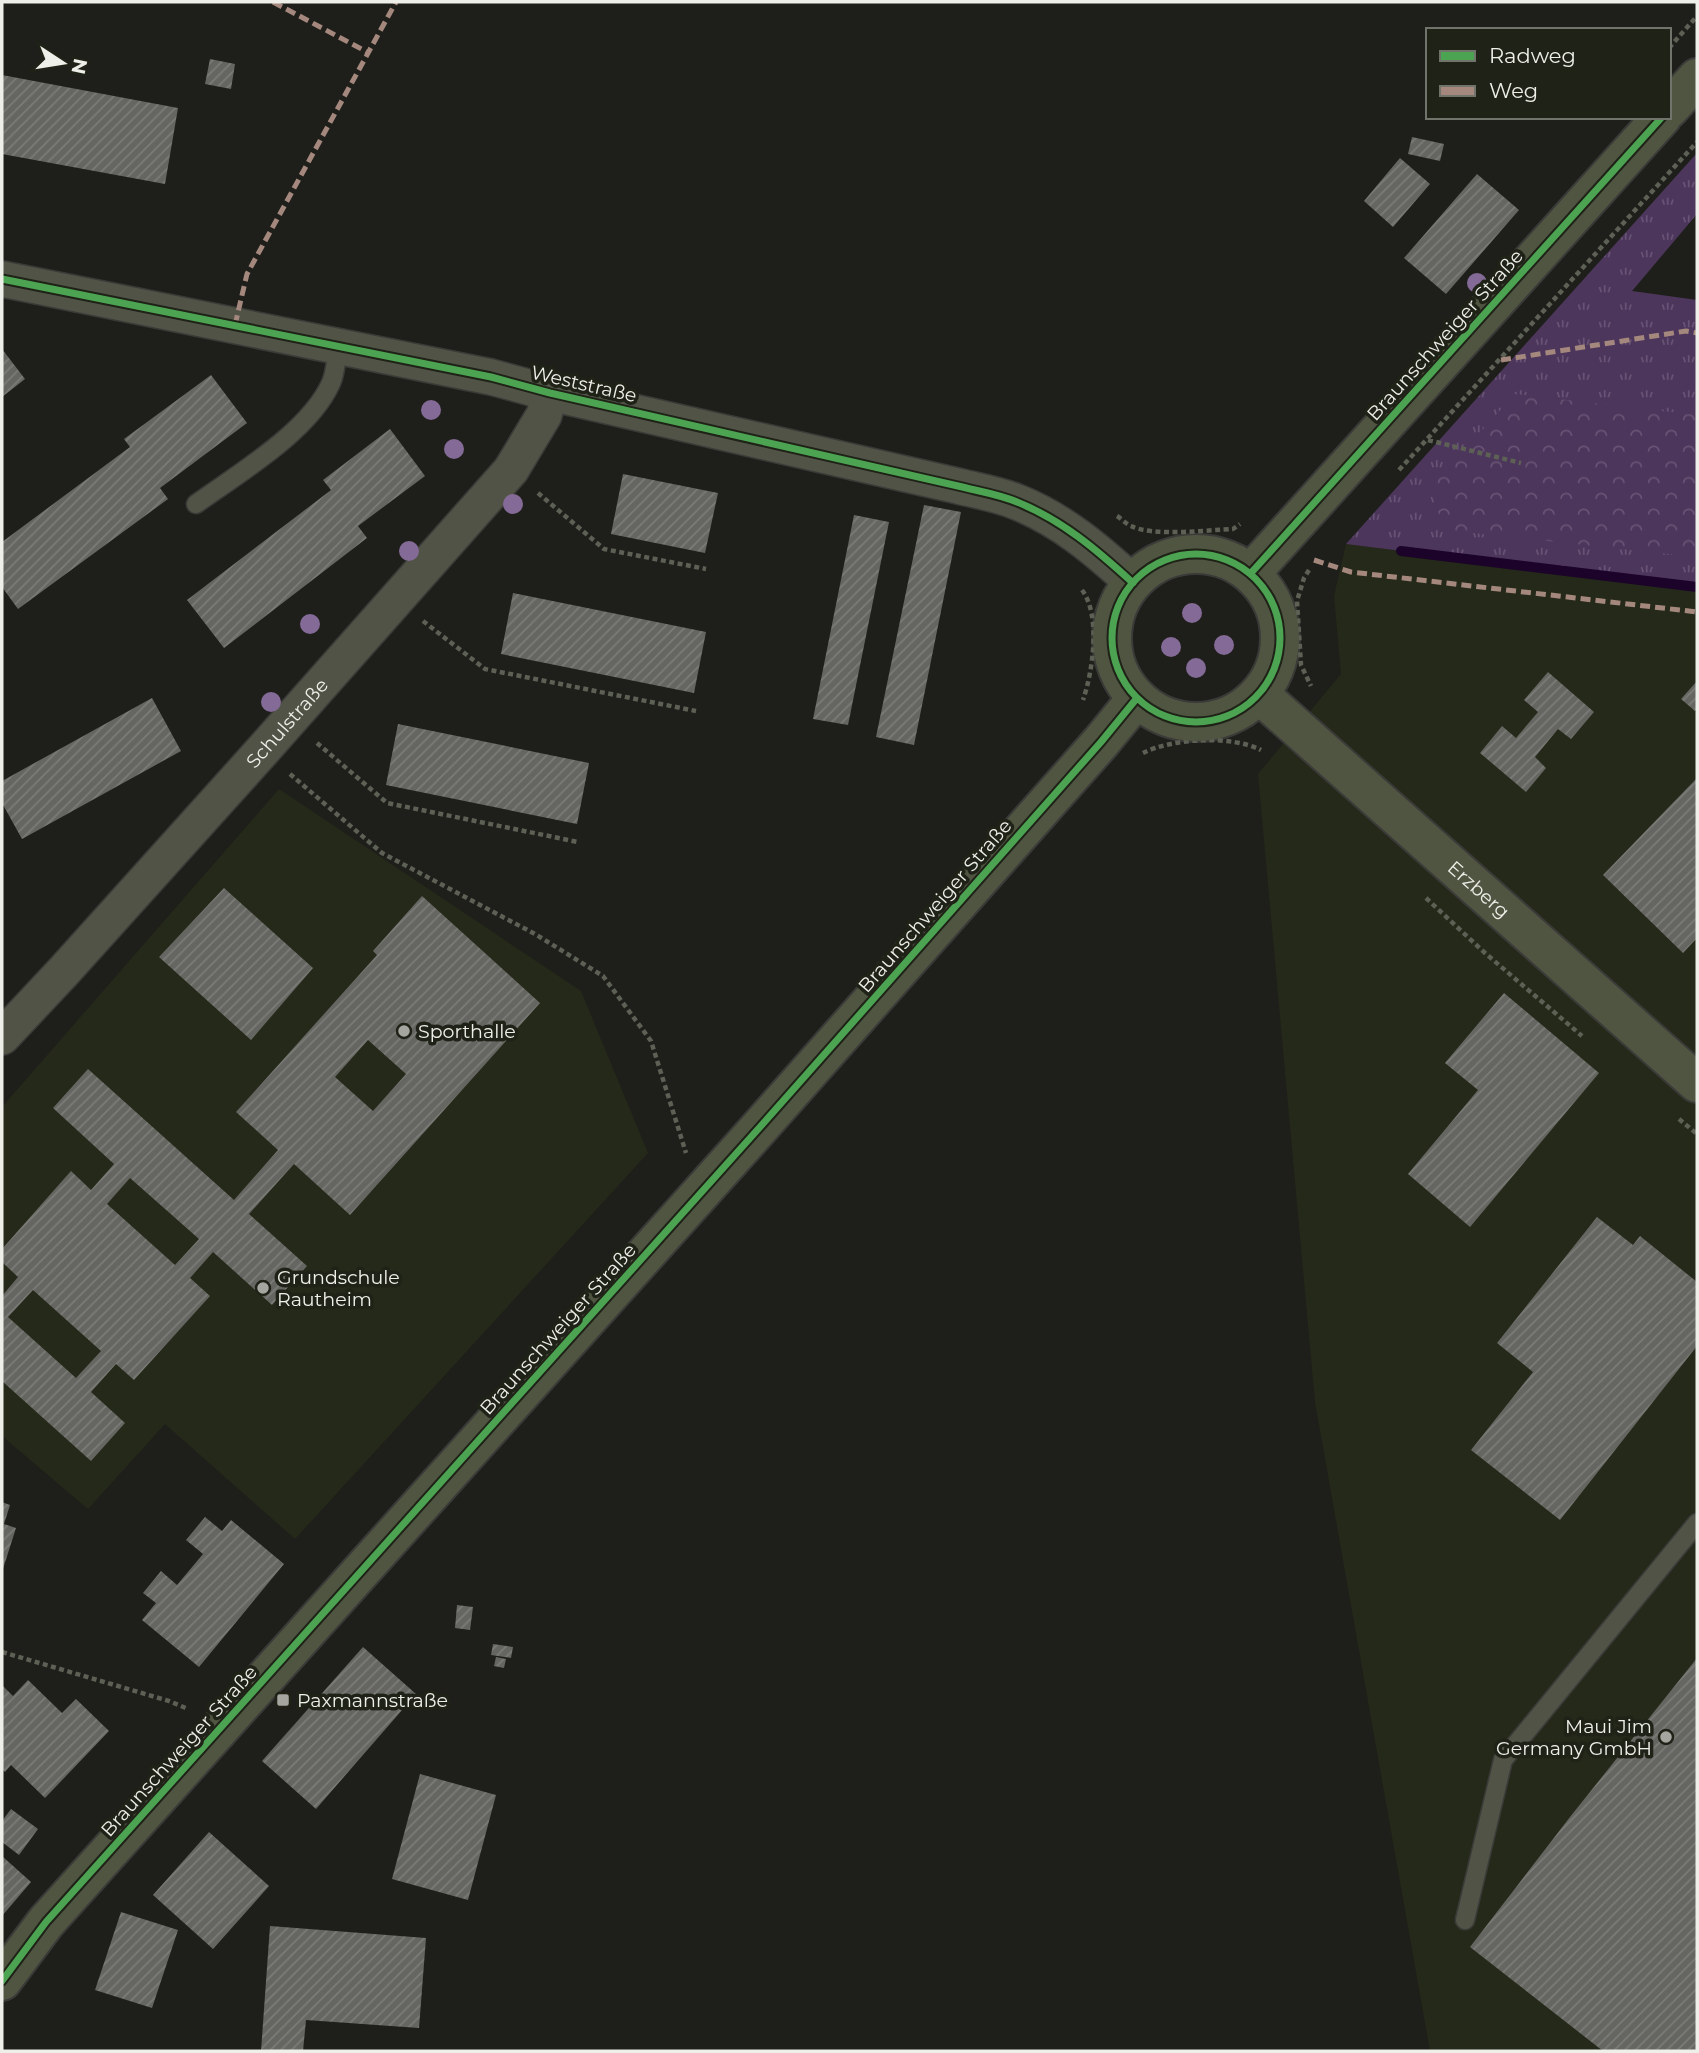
<svg xmlns="http://www.w3.org/2000/svg" width="1699" height="2053" font-family="Montserrat,sans-serif">
<style>
.built{fill:#252919}
.grass{fill:url(#grass-tufts)}
.park{fill:url(#park-crowns)}
.lines{fill:none;stroke-linecap:round;stroke-linejoin:round}
.stream{stroke:#1b032a;stroke-width:10}
.building{fill:url(#building-hatch);fill-rule:evenodd}
.lane-casing{stroke:#3a3b38;stroke-width:21}
.street-casing{stroke:#3a3b38;stroke-width:38}
.secondary-casing{stroke:#3a3b38;stroke-width:42}
.path{stroke:#5d6055;stroke-width:4.5;stroke-dasharray:5 3.5;stroke-linecap:butt}
.lane{stroke:#505346;stroke-width:18}
.street{stroke:#505346;stroke-width:35}
.secondary{stroke:#505542;stroke-width:38}
.quiet{stroke:#a5887d;stroke-width:5;stroke-dasharray:10 5;stroke-linecap:butt}
.cycleway-casing{stroke:#1f2217;stroke-width:11}
.cycleway{stroke:#4ca352;stroke-width:7}
.tree{fill:#846a96}
.poi-dot{fill:#a5a6a0;stroke:#1f2217;stroke-width:2.5}
.labels{text-anchor:middle;dominant-baseline:central;stroke-width:7;stroke-linejoin:round;paint-order:stroke}
.street-label{font-size:19px;fill:#edefe8;stroke:#1f2217}
.poi-label{font-size:19px;fill:#edefe8;stroke:#1f2217;text-anchor:start}
</style>
<defs>
<pattern id="grass-tufts" width="24" height="20" patternUnits="userSpaceOnUse" patternTransform="scale(1.75)"><rect width="24" height="20" fill="#4d365c"/><path d="M3 7l-1-3M5 7V3M7 7l1-3M15 17l-1-3M17 17v-4M19 17l1-3" fill="none" stroke="#675373"/></pattern>
<pattern id="park-crowns" width="20" height="18" patternUnits="userSpaceOnUse" patternTransform="scale(1.75)"><rect width="20" height="18" fill="#4d365c"/><path d="M2 6a3 3 0 1 1 6 0M12 15a3 3 0 1 1 6 0" fill="none" stroke="#675373"/></pattern>
<pattern id="building-hatch" width="6" height="6" patternUnits="userSpaceOnUse" patternTransform="scale(1.75)"><rect width="6" height="6" fill="#656662"/><path d="M-1 1l2-2M0 6l6-6M5 7l2-2" fill="none" stroke="#7b7c78"/></pattern>
</defs>
<rect width="100%" height="100%" fill="#1e1f1a"/>
<path class="built" d="M1346,544L1697,588V2051H1430L1315,1402L1258,774L1341,674L1334,596Z
M279,789L581,991L648,1153L295,1539L165,1424L88,1509L2,1436V1107Z"/>
<path class="grass" d="M1697,153V214L1632,291L1697,300V588L1346,544Z"/>
<path class="park" d="M1515,394L1697,415V557L1445,530L1429,488Z"/>
<g class="lines">
<path class="stream" d="M1401,551L1697,587"/>
</g>
<path class="building" d="M210,59L235,64L231,89L205,84Z
M2,75L178,108L165,184L2,154Z
M1412,137L1444,144L1440,161L1408,154Z
M1400,158L1430,184L1393,227L1364,201Z
M1477,174L1519,210L1446,294L1404,258Z
M2,349L25,379L2,397Z
M211,375L247,423L160,488L168,499L18,609L2,587V542L130,447L124,439Z
M390,429L425,476L358,526L367,538L224,648L187,600L331,490L323,480Z
M623,474L718,493L705,553L611,534Z
M924,505L961,512L914,745L876,737Z
M854,515L889,522L848,725L813,719Z
M513,593L706,632L694,693L501,654Z
M1548,672L1594,712L1571,739L1558,729L1535,757L1546,768L1526,792L1480,753L1502,726L1516,738L1538,712L1524,700Z
M1697,681V709L1695,711L1681,699Z
M152,698L181,751L22,839L2,803V781Z
M398,724L589,763L577,824L386,785Z
M1697,778V938L1683,953L1603,875Z
M224,888L313,968L251,1040L159,957Z
M422,896L540,1003L350,1215L294,1164L249,1214L307,1266L272,1305L213,1252L190,1278L210,1296L134,1380L116,1364L91,1392L125,1423L91,1461L2,1381V1296L18,1277L2,1262V1249L71,1171L91,1190L114,1164L53,1108L88,1069L234,1200L278,1150L236,1112L377,955L373,951ZM368,1040L406,1074L373,1111L335,1077ZM130,1178L199,1239L175,1265L107,1204ZM33,1290L101,1351L76,1378L8,1317Z
M1504,993L1599,1073L1470,1227L1408,1174L1478,1090L1445,1063Z
M1597,1217L1633,1245L1640,1236L1697,1282V1346L1560,1520L1471,1450L1533,1372L1497,1343Z
M2,1502L10,1505L4,1524L16,1528L2,1572Z
M205,1517L222,1531L231,1520L284,1564L199,1667L142,1620L156,1603L143,1593L161,1571L177,1585L203,1554L186,1540Z
M457,1605L473,1607L470,1630L455,1628Z
M493,1644L513,1647L511,1658L491,1655Z
M363,1647L416,1694L316,1809L262,1761Z
M496,1657L506,1659L504,1668L494,1666Z
M1697,1658V2051H1603L1470,1947L1570,1817Z
M28,1680L62,1713L76,1699L109,1731L45,1798L11,1765L5,1772L2,1769V1685L13,1696Z
M420,1774L496,1795L468,1900L392,1879Z
M11,1809L38,1829L19,1855L2,1842V1821Z
M209,1832L269,1886L213,1949L153,1895Z
M2,1856L31,1882L2,1916Z
M121,1912L178,1930L152,2008L95,1990Z
M270,1926L426,1938L419,2028L306,2020L303,2051H261Z"/>
<g class="lines">
<defs>
<path id="lane" d="M196,504C239,473 309,432 331,383C336,372 336,358 338,346
M1465,1920L1503,1760L1697,1523"/>
<g id="street">
<path d="M2,279L491,377L550,393L958,486C977,491 998,494 1017,502C1062,520 1097,550 1133,583"/>
<path id="s1" d="M2,1037L64,971L263,750L511,470L544,415L550,393"/>
</g>
<g id="secondary">
<path d="M1669,109L1697,78"/>
<circle cx="1196" cy="638" r="84"/>
<path d="M1251,573L1662,117"/>
<path id="s2" d="M1259,694L1697,1083"/>
<path d="M2,1981L46,1922L760,1127L1101,742L1137,698"/>
</g>
</defs>
<use href="#lane" class="lane-casing"/>
<use href="#street" class="street-casing"/>
<use href="#secondary" class="secondary-casing"/>
<path class="path" d="M1669,48L1697,16
M1428,440L1521,463
M1399,470L1697,142
M538,493L604,549L706,569
M1117,516C1122,519 1126,524 1131,526C1153,537 1208,530 1233,529L1240,524
M1309,570L1304,578L1297,601L1301,665L1311,686
M1082,590C1101,615 1093,671 1083,700
M423,621L485,669L696,711
M317,743L387,803L578,842
M1143,753C1173,738 1231,735 1261,750
M290,774L382,853L535,934L603,976L651,1041L686,1153
M1426,898L1485,953L1582,1036
M1679,1119L1697,1134
M2,1652L169,1701L188,1709"/>
<use href="#lane" class="lane"/>
<use href="#street" class="street"/>
<use href="#secondary" class="secondary"/>
<path class="quiet" d="M273,2L369,53
M235,325L247,274L396,2
M1501,360L1686,331L1697,333
M1314,560L1351,572L1697,612"/>
<defs>
<path id="cycleway" d="M2,279L491,377L550,393L958,486C977,491 998,494 1017,502C1062,520 1097,550 1133,583
M1112 638a84 84 0 1 1 168 0a84 84 0 1 1-168 0Z
M1251,573L1662,117
M2,1981L46,1922L760,1127L1101,742L1137,698"/>
</defs>
<use href="#cycleway" class="cycleway-casing"/>
<use href="#cycleway" class="cycleway"/>
</g>
<g class="tree">
<circle cx="1477" cy="283" r="10"/>
<circle cx="431" cy="410" r="10"/>
<circle cx="454" cy="449" r="10"/>
<circle cx="513" cy="504" r="10"/>
<circle cx="409" cy="551" r="10"/>
<circle cx="1192" cy="613" r="10"/>
<circle cx="310" cy="624" r="10"/>
<circle cx="1224" cy="645" r="10"/>
<circle cx="1171" cy="647" r="10"/>
<circle cx="1196" cy="668" r="10"/>
<circle cx="271" cy="702" r="10"/>
</g>
<g class="poi-dot">
<circle cx="404" cy="1031" r="7"/>
<circle cx="263" cy="1288" r="7"/>
<rect x="276" y="1693" width="14" height="14" rx="3.5"/>
<circle cx="1666" cy="1737" r="7"/>
</g>
<g class="labels">
<g class="street-label">
<text transform="translate(1445 335) rotate(-48)">Braunschweiger Straße</text>
<text transform="translate(584 384) rotate(13)">Weststraße</text>
<text stroke="none"><textPath href="#s1" startOffset="424">Schulstraße</textPath></text>
<text stroke="none"><textPath href="#s2" startOffset="294">Erzberg</textPath></text>
<text transform="translate(935 906) rotate(-49)">Braunschweiger Straße</text>
<text transform="translate(558 1329) rotate(-48)">Braunschweiger Straße</text>
<text transform="translate(179 1751) rotate(-48)">Braunschweiger Straße</text>
</g>
<g class="poi-label">
<text x="418" y="1031">Sporthalle</text>
<text x="277" y="1277">Grundschule<tspan x="277" dy="22">Rautheim</tspan></text>
<text x="297" y="1700">Paxmannstraße</text>
<text x="1652" y="1726" text-anchor="end">Maui Jim<tspan x="1652" dy="22">Germany GmbH</tspan></text>
</g>
</g>
<rect width="1699" height="2053" fill="none" stroke="#edefe8" stroke-width="7"/>
<rect x="1426" y="28" width="245" height="91" fill="#1f2217" stroke="#71746b" stroke-width="2"/>
<rect x="1440" y="51" width="35" height="10" fill="#4ca352" stroke="#71746b" stroke-width="2"/>
<text x="1489" y="63" font-size="21" fill="#edefe8">Radweg</text>
<rect x="1440" y="86" width="35" height="10" fill="#a5887d" stroke="#71746b" stroke-width="2"/>
<text x="1489" y="98" font-size="21" fill="#edefe8">Weg</text>
<g transform="translate(63 63) rotate(102)" stroke="#1f2217" stroke-width="5" paint-order="stroke">
<path d="M0-5L12 26L0 18L-12 26Z" fill="#edefe8"/>
<text y="-10" font-size="19" font-weight="bold" text-anchor="middle" fill="#edefe8">N</text>
</g>
</svg>
